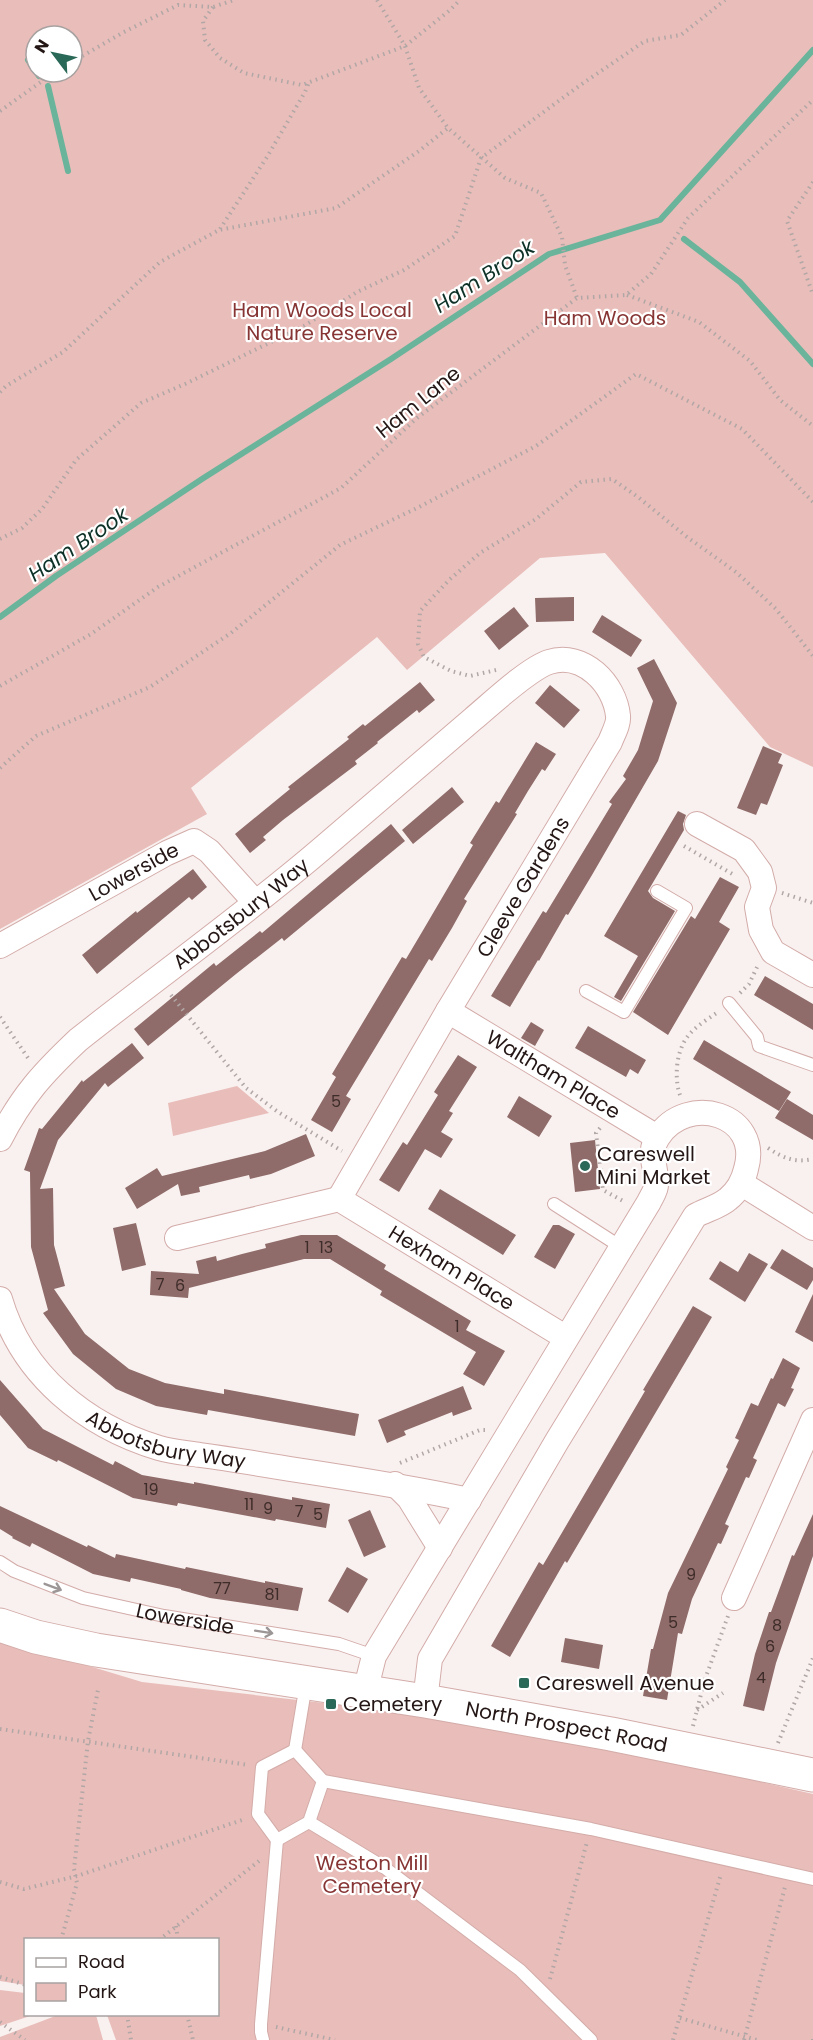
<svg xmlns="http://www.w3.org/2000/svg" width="813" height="2040" font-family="Poppins,sans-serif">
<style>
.green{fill:#e9bdb9;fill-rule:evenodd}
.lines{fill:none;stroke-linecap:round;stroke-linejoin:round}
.stream{stroke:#6ab49c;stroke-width:6}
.building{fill:#8f6c69}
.lane-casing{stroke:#d3aca9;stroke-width:14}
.street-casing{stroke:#d3aca9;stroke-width:26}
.secondary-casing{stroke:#d3aca9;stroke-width:35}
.path{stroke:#b1a7a6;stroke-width:4;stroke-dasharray:1.5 4.5;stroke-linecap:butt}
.lane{stroke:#fff;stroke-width:12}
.street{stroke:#fff;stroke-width:24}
.secondary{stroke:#fff;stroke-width:33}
.oneway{stroke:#9c9696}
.poi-dot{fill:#2a6957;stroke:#fff;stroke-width:2}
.labels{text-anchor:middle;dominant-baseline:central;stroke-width:4.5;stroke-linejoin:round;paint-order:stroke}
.number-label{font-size:16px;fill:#3e2c2a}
.park-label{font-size:20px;fill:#873534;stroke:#fff}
.street-label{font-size:20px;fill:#231615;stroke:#fff}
.poi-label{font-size:20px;fill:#231615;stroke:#fff;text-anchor:start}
.water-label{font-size:21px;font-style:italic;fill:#0d3127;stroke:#fff}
</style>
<rect width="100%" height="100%" fill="#f9f1f0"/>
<path class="green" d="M0,0H813V767L770,747L605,553L540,558L407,670L377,637L191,788L207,814L0,929ZM36,36H72V72H36Z
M237,1086L269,1113L173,1136L168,1103Z
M0,1639L142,1682L516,1725L813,1794V2040H116L107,2015L218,2014V1940H26L25,1985L0,1981Z
M0,1990L25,1993L26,2014L33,2015L0,2026Z
M58,2015H96L103,2040H0V2037Z"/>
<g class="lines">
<path class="stream" d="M28,60L39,76
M48,86L68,171
M684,239L740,282L813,364
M0,617L56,576L202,479L391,359L549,254L660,220L813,50"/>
</g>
<path class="building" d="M574,597V621L536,622L535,598Z
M514,607L529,626L499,650L484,631Z
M602,615L642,640L631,657L592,632Z
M654,659L677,703L658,761L592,875L568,915L566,914L539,961L538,960L510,1007L491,996L543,911L546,913L563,885L612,804L609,802L626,779L623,776L638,750L653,701L637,668Z
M420,682L435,700L419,713L417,710L377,742L378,743L355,761L357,764L283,820L263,837L266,840L250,853L235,834L290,789L288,787L349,739L347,737L363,724L365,726Z
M550,685L580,710L564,728L535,703Z
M536,742L556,754L545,771L542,769L528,791L515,813L517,814L464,899L467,901L452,928L432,961L429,959L346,1096L351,1099L332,1132L311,1120L336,1077L332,1074L402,957L406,959L422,932L473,845L470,843L496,801L499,803Z
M763,746L782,754L778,763L783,765L767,805L761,803L756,815L737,808Z
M452,787L464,802L413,844L402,830Z
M678,811L686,815L683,824L684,830L648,891L653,898L675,911L621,1001L614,997L638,956L604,936Z
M391,824L405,841L284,941L282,938L236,974L148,1046L134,1029L214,963L216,966L260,931L262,933Z
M193,869L207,887L192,900L189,897L97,974L82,955L136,911L137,913Z
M720,877L739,887L719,922L730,929L668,1035L633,1012L691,916L695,919Z
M765,976L813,1004V1030L754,995Z
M531,1022L544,1030L535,1046L521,1038Z
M588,1026L646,1060L638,1074L630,1069L626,1077L575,1048Z
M704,1040L791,1092L779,1111L693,1059Z
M132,1043L144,1058L108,1087L105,1083L58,1140L40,1189L53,1188L54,1245L65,1286L54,1289L85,1334L129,1369L165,1383L224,1394V1389L359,1414L355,1436L208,1410L207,1415L156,1406L116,1389L73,1354L43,1313L48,1310L31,1247L30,1172L24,1170L39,1128L42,1129L82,1080L83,1082Z
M458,1055L477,1067L449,1111L453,1113L441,1132L453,1139L441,1158L425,1149L399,1192L379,1180L403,1142L407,1145L438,1095L434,1092Z
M519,1096L552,1116L539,1137L507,1117Z
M787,1099L813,1115V1140L775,1118Z
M306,1134L315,1156L271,1174L250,1179L249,1175L199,1187L200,1192L181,1196L178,1184L137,1209L125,1188L157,1168L162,1176L265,1151Z
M595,1140L600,1189L575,1192L570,1143Z
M440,1189L516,1235L503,1255L428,1209Z
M136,1223L146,1265L122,1271L113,1228Z
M553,1225H559L575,1234L555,1269L534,1257Z
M301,1235H337L386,1265L384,1269L471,1321L466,1330L505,1351L484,1386L463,1374L476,1352L380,1295L382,1291L330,1259H304L189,1288L188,1298L150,1295L151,1271L199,1274L196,1261L216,1256L217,1261L242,1254L266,1248L265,1244Z
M782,1249L813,1268V1280L807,1290L770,1268Z
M749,1253L768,1264L745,1302L709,1279L720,1261L738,1272Z
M813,1294V1342L795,1332Z
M693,1306L712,1317L567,1563L565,1561L510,1657L491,1646L539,1562L543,1565L645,1391L643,1390Z
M783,1358L800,1368L791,1388L794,1389L785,1407L778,1403L753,1458L757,1460L749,1478L746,1477L725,1524L729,1526L721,1544L718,1543L692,1599L682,1634L678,1633L667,1700L643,1696L651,1649H653L668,1593L728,1469L726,1467L739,1440L735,1438L751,1403L758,1406L771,1378L773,1379Z
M0,1380L43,1429L113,1465L115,1461L142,1475L194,1484V1482L292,1500V1497L330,1504L326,1528L276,1519L275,1521L178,1503L177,1506L133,1498L58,1460L57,1462L28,1448L0,1415Z
M463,1386L472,1409L453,1416L452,1412L404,1431L406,1435L387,1443L378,1420Z
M0,1506L87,1547L88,1545L115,1558L116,1554L185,1569L186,1567L265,1583V1581L303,1588L298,1611L210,1598L181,1590V1589L131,1578L130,1582L93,1574L32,1543L30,1547L12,1538L13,1537L0,1529Z
M370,1510L386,1547L364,1557L348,1520Z
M813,1514V1556L776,1663L764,1711L743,1706L755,1654L769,1612H771L792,1555L794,1556Z
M347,1567L368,1579L348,1613L328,1601Z
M565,1638L603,1645L599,1669L561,1662Z"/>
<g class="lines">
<defs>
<g id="lane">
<path d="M586,991L624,1012L686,908L657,891"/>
<path d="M729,1003L757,1037L759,1046L813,1065"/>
<path d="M554,1204L621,1247"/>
<path id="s1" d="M0,1562L14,1571L83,1598L164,1616L339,1644L374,1656"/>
<path d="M295,1750L323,1781L309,1822L277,1840L258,1814L262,1767Z"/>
<path d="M295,1750L306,1684"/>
<path d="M323,1781L591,1829L813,1879"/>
<path d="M309,1822L385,1868L520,1970L591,2040"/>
<path d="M263,2040L261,2032V2024L277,1840"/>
</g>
<g id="street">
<path d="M697,824L744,850L760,872L764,888L757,907L761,930L773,952L813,975"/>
<path id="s2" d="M0,946L167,853L194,841L209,851L255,902"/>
<path id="s3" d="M448,1011L657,1137"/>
<path id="s4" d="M0,1139C22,1096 43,1073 78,1040C160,975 246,914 325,846C374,804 424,761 473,719C491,704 528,669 549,662C583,651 615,684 618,716C619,724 613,734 610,742L448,1011L339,1199"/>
<path d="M742,1184L813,1228"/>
<path id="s5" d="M339,1199L565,1337"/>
<path d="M177,1238L339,1199"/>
<path id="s6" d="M0,1299C22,1375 86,1426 159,1448C172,1452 187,1453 200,1455C230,1459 260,1464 290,1469C350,1478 410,1487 469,1500"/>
<path d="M395,1484L409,1498L440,1548"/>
<path d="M734,1598L813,1420"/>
<path d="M365,1692L374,1656L649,1202C651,1197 656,1191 656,1185C658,1167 646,1155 658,1137C687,1092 762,1114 746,1169C743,1182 738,1191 728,1199C719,1207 705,1210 695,1216L557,1441L430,1659L425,1701"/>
</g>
<g id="secondary">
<path id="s7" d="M0,1625L36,1637L96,1650L425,1701L611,1734L813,1775"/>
</g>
</defs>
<use href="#lane" class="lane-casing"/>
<use href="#street" class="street-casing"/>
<use href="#secondary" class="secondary-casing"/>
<path class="path" d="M377,0L405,46L419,88L448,128L505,178L541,193L562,237L565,265L577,298
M213,7L203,21L205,40L220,58L244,73L302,85L405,46L450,10L460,0
M72,62L122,33L178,5L213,7L234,0
M0,111L55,72
M813,182L787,221L813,295
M220,229L267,157L305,92L309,82
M627,295L699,322L750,361L780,400L813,426
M0,392L6,386L63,352L160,262L219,230L336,208L419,151L448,128
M0,539L22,528L42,509L76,460L141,403L185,384L304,326L357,292L404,270L455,236L481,158L579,86L645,41L681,35L725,0
M496,670L470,676L451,671L424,657L418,644L420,611L449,580L480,553L536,519L581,482L612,479L638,497L687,537L736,572L776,609L813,656
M0,686L91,634L158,587L341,488L417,418L577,298L626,295L651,274L688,218L813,100
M0,768L36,736L150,687L231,633L340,545L417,508L536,446L636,374L742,429L813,502
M684,846L734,875
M782,893L813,903
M740,993L749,984L758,965
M171,995L246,1088L278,1112L342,1151
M0,1017L30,1061
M680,1095C674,1078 676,1051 688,1036C696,1026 708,1019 718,1012
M600,1128L596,1133L603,1190L625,1202
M768,1148C783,1158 795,1163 813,1159
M400,1463L480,1430H488
M697,1710L723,1693
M693,1726L704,1682L728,1616
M0,1729L249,1765
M778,1743L813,1658
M0,1882L24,1889L77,1876L245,1819
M176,1926L178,1940
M61,1940L77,1883L74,1869L88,1741L98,1690
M159,1940L259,1861
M0,1977L26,1985
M550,1979L587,1842
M127,2014L131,2040
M187,2014L193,2040
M680,2018L757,2040
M0,2022L25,2040
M276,2027L335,2040
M673,2040L721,1874
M744,2040L785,1887
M813,2040V2039"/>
<use href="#lane" class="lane"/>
<use href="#street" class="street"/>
<use href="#secondary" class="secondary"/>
</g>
<defs><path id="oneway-shaft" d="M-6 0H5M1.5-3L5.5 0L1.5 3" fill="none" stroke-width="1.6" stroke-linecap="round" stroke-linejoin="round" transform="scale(1.5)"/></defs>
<g class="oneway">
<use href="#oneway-shaft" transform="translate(53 1587) rotate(21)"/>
<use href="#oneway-shaft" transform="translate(264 1632) rotate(9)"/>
</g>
<g class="poi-dot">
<circle cx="585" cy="1166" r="6"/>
<rect x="518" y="1677" width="12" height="12" rx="3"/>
<rect x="325" y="1698" width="12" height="12" rx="3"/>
</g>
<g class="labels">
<g class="number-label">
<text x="336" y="1101">5</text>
<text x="307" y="1247">1</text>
<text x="326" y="1247">13</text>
<text x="160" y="1284">7</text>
<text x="180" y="1285">6</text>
<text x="457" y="1326">1</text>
<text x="151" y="1489">19</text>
<text x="249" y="1504">11</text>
<text x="268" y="1508">9</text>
<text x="299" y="1511">7</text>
<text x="318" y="1514">5</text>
<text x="691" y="1574">9</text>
<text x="222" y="1588">77</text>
<text x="272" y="1594">81</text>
<text x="673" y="1622">5</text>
<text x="777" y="1625">8</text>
<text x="770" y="1646">6</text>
<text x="761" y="1677">4</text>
</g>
<g class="park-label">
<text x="322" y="310">Ham Woods Local<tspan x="322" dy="23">Nature Reserve</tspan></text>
<text x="605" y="318">Ham Woods</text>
<text x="372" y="1863">Weston Mill<tspan x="372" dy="23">Cemetery</tspan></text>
</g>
<g class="street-label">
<text transform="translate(418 402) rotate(-39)">Ham Lane</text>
<text stroke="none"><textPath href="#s2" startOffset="153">Lowerside</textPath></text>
<text transform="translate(523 887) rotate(-59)">Cleeve Gardens</text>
<text stroke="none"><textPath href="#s4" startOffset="333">Abbotsbury Way</textPath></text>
<text stroke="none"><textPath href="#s3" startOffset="123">Waltham Place</textPath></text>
<text stroke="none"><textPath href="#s5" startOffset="132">Hexham Place</textPath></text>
<text stroke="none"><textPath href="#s6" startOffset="232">Abbotsbury Way</textPath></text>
<text stroke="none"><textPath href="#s1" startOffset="195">Lowerside</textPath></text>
<text stroke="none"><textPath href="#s7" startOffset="576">North Prospect Road</textPath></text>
</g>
<g class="poi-label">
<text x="597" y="1154">Careswell<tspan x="597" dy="23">Mini Market</tspan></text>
<text x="536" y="1683">Careswell Avenue</text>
<text x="343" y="1704">Cemetery</text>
</g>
<g class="water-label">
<text transform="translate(484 276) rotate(-33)">Ham Brook</text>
<text transform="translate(78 544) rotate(-34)">Ham Brook</text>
</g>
</g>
<rect x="24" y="1938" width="195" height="78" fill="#ffffff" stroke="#a7a2a1" stroke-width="1.5"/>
<rect x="36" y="1958" width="30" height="9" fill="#ffffff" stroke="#a7a2a1" stroke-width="1.5"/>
<text x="78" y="1968" font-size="18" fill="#231615">Road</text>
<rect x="36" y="1983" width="30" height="18" fill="#e9bdb9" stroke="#a7a2a1" stroke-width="1.5"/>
<text x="78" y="1998" font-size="18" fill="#231615">Park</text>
<g transform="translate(54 54) rotate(302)"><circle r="28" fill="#ffffff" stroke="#a7a2a1" stroke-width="1.5"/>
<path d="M0-4.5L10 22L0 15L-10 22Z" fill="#2a6957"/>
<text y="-9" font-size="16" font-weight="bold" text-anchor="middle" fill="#231615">N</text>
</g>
</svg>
